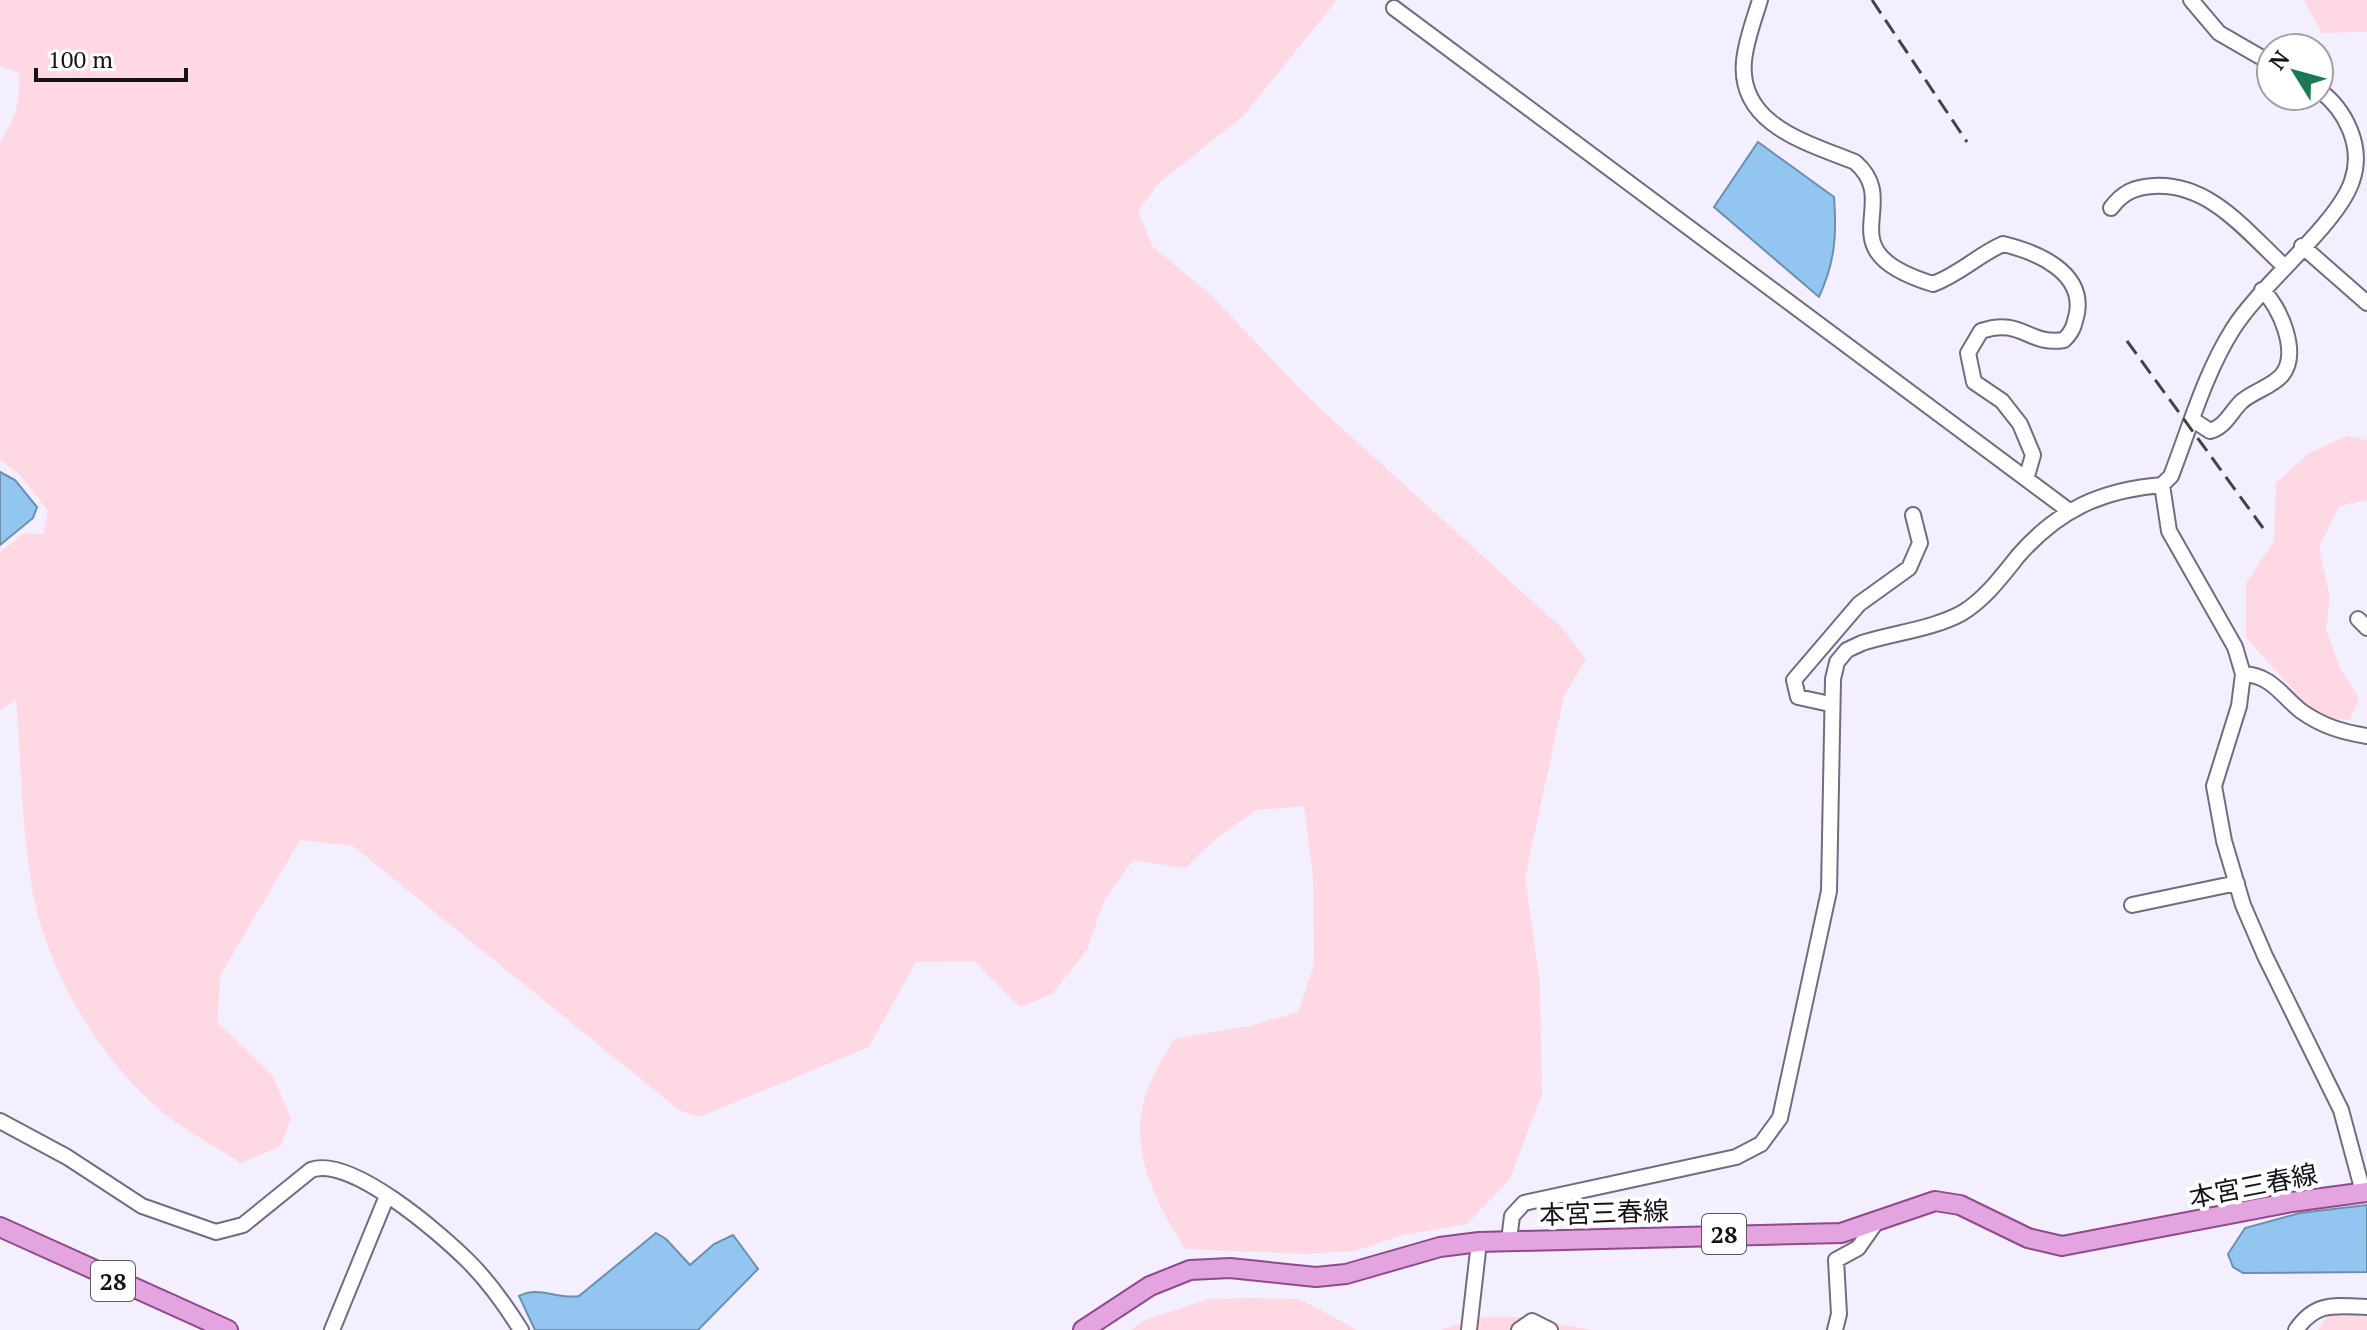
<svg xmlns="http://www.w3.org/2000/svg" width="2367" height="1330" font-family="'PT Serif','Noto Sans JP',serif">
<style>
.green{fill:#fed8e3}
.water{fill:#92c5f0;stroke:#6c8fb0;stroke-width:2}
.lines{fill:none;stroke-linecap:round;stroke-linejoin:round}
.minor-casing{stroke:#736b81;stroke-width:18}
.major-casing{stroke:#8f4a8c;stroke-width:22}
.minor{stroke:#fff;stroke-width:14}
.major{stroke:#e3a4df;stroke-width:18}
.rail{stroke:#45414b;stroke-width:3;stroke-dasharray:16 8;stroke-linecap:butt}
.labels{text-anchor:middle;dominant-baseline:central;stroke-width:8;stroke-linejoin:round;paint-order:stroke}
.shield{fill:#fff;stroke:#5b595f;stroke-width:2}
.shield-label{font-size:24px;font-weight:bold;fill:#15121a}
.street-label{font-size:26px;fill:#15121a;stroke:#fff}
</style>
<rect width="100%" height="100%" fill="#f4effe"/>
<path class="green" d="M0,0H1337L1243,116L1159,183L1138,211L1153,247L1209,293L1311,400L1563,629L1586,659L1564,696L1525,878L1540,984L1542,1093L1510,1179L1467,1224L1400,1236L1355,1251L1309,1254L1185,1249C1154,1200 1126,1147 1148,1088C1154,1072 1165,1055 1174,1039L1250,1026L1298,1012L1314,965L1313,876L1304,806L1257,810L1219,836L1185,868L1133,860L1104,901L1087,950L1052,994L1020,1007L974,961L916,962L869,1047L699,1117L679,1110L353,846L300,840L221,974L217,1022L273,1076L291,1118L281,1146L241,1163C219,1149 195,1136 174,1121C114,1077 60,994 40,922C21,854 22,770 16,699L0,710V552L24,533L43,534L48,511L20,475L0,460V142C15,120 21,100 19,73L0,66Z
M2304,0H2367V32L2322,33Z
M2346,436L2367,440V500L2339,506L2319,547L2330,597L2326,629L2340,668L2359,698L2350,720L2319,718L2246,638V583L2274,541L2276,483L2308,454Z
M1250,1298L1300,1299L1357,1330H1132L1140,1322L1209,1299Z
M2367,1312V1330H2318L2328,1315Z
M1484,1317H1519L1593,1330H1439Z"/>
<path class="water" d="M1758,142L1834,197C1837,235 1835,262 1819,297L1714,207Z
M0,472L15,480L37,507L33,518L0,545Z
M2367,1205V1272L2243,1273L2233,1267L2228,1254L2245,1228L2300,1213Z
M656,1233L666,1239L690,1265L714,1244L733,1235L758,1269L698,1330H535L519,1296C539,1285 557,1300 579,1296Z"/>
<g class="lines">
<defs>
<path id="minor" d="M1760,0C1754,20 1746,40 1744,61C1738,125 1808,143 1855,162C1905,205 1822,250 1933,284C1960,274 1978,255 2003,244C2037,252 2084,272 2077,313C2074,326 2073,331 2064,340C2028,346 2022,317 1981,331L1968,353L1974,382L2002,401L2020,424L2033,455L2027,476
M2191,0L2219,33L2271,63
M1394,8L2068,510
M2111,208C2123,192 2135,187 2154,186C2210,183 2246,231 2284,266
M2302,246L2367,303
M2193,420L2210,431C2225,427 2231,412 2241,402C2253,391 2272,387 2282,375C2300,353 2280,306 2262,290
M2162,485L2169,531L2235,647L2243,674L2239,706L2214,786L2224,841L2243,905L2265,956L2341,1110L2363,1192
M2358,619L2367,628
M2243,674C2271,675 2281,695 2301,711C2322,726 2342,732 2367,736
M1830,704L1798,697L1794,680L1859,604L1909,568L1920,543L1913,515
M2132,905L2237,883
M0,1121L67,1157L142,1206L216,1232L243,1225L311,1170C350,1155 440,1233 469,1262C489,1282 506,1306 521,1330
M1509,1240L1512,1216L1524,1203L1736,1157L1761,1144L1780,1118L1829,891L1833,679L1837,662L1847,650L1862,643C1893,633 1933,629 1962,613C1985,599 2002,576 2018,556C2058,510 2101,490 2162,485L2171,476C2190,427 2205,373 2233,329C2261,284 2338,224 2352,181C2364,147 2346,110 2319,90
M332,1330L387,1196
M1469,1330L1479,1242
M1519,1330L1532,1321L1550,1330
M1835,1330L1839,1314L1836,1260L1858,1248L1877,1221
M2296,1330C2316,1301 2335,1306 2367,1307"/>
<path id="major" d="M0,1227L228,1330
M1083,1330L1150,1286L1190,1270L1230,1268L1316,1277L1346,1274L1440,1247L1479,1242L1841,1233L1935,1201L1960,1205L2028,1238L2062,1246L2292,1202L2367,1192"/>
</defs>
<use href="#minor" class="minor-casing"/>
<use href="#major" class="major-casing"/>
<use href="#minor" class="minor"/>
<use href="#major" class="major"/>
<path class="rail" d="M1872,0L1967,142
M2127,341L2263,528"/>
</g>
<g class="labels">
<g class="shield">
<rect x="1702" y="1214" width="44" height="40" rx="6"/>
<rect x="91" y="1261" width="44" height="40" rx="6"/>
</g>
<g class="shield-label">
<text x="1724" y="1234">28</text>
<text x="113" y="1281">28</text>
</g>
<g class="street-label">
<text transform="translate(2253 1185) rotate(-11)">本宮三春線</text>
<text transform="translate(1604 1212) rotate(-2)">本宮三春線</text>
</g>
</g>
<g transform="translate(2295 72) rotate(307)"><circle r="38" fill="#ffffff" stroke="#a1a0a3" stroke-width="2"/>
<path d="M0-6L14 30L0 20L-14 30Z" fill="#1b7a51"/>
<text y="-12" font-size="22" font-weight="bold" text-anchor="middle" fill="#15121a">N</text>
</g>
<path d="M36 68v12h150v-12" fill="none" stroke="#15121a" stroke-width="4"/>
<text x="48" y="68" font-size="24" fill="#15121a" stroke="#ffffff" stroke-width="6" paint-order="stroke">100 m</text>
</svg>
